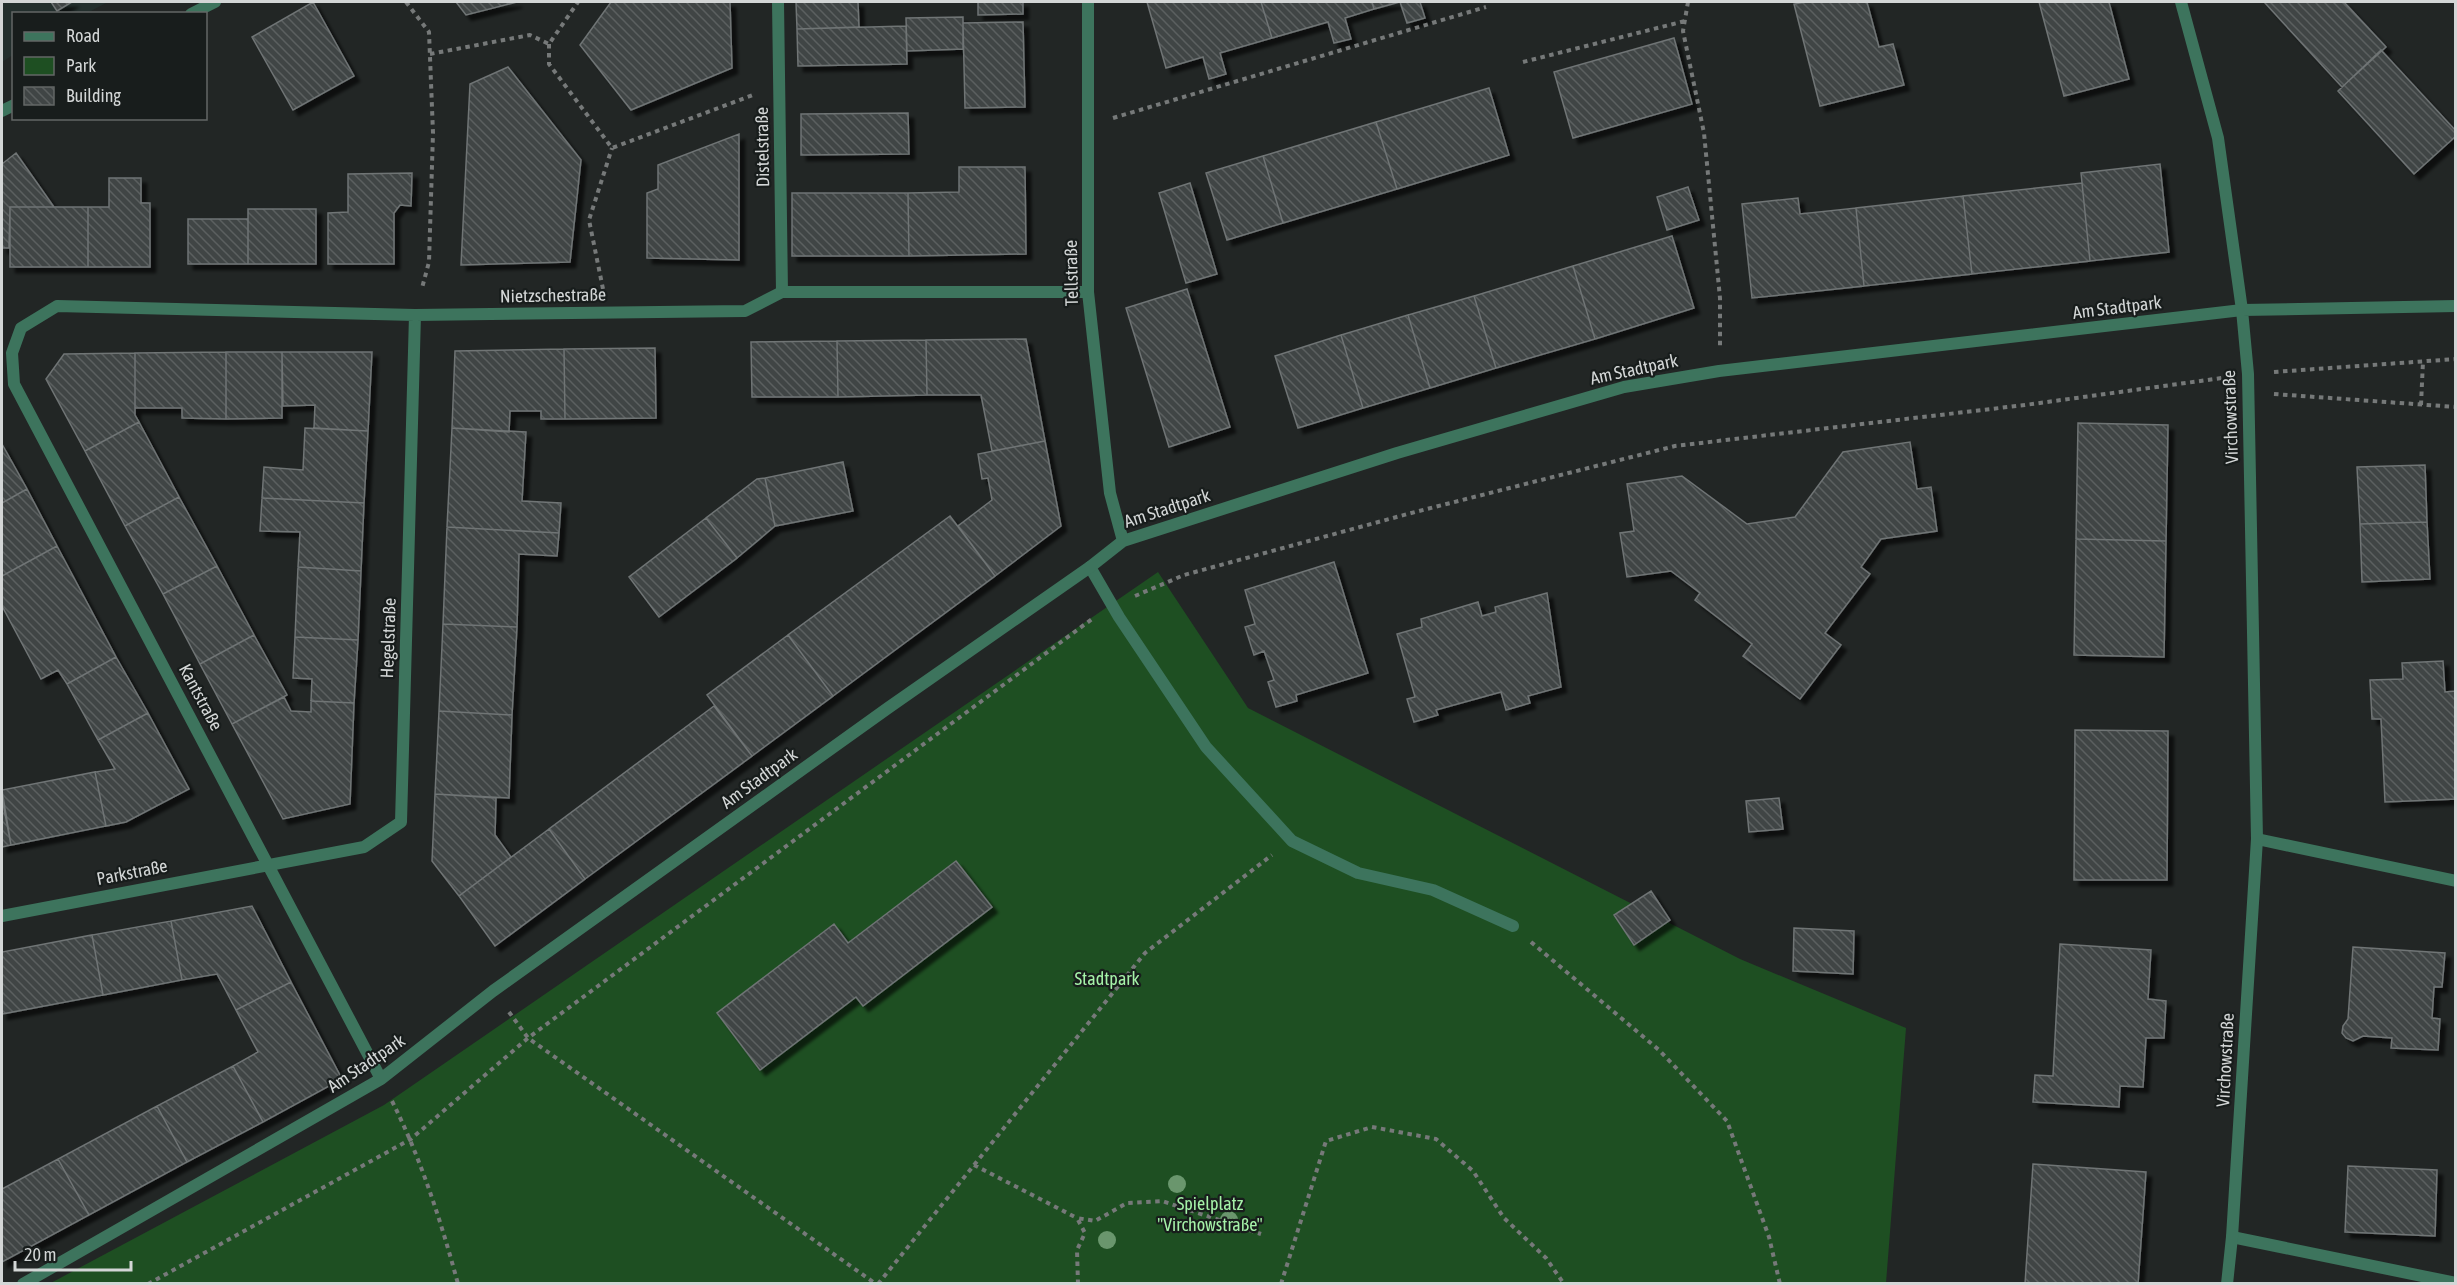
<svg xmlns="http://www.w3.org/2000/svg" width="2457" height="1285" font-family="'Asap Condensed',sans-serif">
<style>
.built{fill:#232f2d}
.park{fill:#1e4f22}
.building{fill:url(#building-back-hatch);stroke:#6f7475;stroke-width:1.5;filter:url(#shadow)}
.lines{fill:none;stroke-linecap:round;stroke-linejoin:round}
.path{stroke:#767979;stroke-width:4;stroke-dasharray:4.5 4.5;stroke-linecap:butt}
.service{stroke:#3d745d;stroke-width:12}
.minor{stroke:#3d745d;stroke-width:12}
.tree{fill:#6a966d}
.labels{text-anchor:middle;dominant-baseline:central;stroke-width:4.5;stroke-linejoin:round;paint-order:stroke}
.street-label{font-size:18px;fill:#d3d6d6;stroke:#181d1c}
.park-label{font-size:18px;fill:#a5f2a8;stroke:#181d1c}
</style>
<defs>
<pattern id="building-back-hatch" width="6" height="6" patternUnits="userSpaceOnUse" patternTransform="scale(1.5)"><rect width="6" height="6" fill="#404545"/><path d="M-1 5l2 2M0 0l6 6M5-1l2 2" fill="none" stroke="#5b5f5f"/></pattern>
<filter id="shadow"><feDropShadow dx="5.5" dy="5.5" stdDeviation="1.5" flood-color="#0009"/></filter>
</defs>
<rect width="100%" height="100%" fill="#222625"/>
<path class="built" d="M2,2H108L87,13L14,14L13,55L2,62Z"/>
<path class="park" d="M1158,572L1248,708L1740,959L1906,1028L1886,1283L49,1284L384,1105Z"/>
<path class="building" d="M51,2H72L57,11Z
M313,2L354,76L293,110L252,37Z
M456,2H517L466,15Z
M611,2H730L732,68L631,110L580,45Z
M796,2H858L859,27L797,29Z
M978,2H1023V14L978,15Z
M1147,2H1261L1272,38L1220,53L1226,74L1209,79L1203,57L1166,68Z
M1261,2H1372L1374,9L1345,18L1351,39L1334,43L1328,22L1272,38Z
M1372,2H1420L1425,18L1407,23L1400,2L1374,9Z
M1806,2H1867L1879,47L1893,44L1904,85L1820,106L1794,4Z
M2039,2H2109L2129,79L2064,96Z
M2267,2H2344L2386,47L2342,87L2265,3Z
M963,17V49L907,51L906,18Z
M1023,22L1025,107L965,108L963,23Z
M906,26L907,64L798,66L797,29Z
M1674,38L1692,104L1573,138L1554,72Z
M2381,50L2456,131V136L2414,174L2338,91Z
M508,67L581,160L570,262L461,265L470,84Z
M1489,88L1509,155L1397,189L1376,122Z
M908,113L909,154L801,155V114Z
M1376,122L1397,189L1283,223L1263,156Z
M739,134V260L647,258V193L658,189V165Z
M16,153L54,207H10L9,248H2V164Z
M1263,156L1283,223L1227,240L1206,173Z
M2160,164L2169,252L2090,261L2081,173Z
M959,167H1025L1026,254L909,256L908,193L959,192Z
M412,173L411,206L400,205L394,213V264H328V213L348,212V174Z
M109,178H141V203H150V267H88V207H109Z
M1190,183L1217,274L1186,283L1159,193Z
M2082,183L2090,261L1972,274L1963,196Z
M1688,187L1699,220L1667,230L1657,197Z
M792,193H908L909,256H792Z
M1963,196L1972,274L1864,286L1856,208Z
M1798,198L1800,214L1856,208L1864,286L1752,298L1742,204Z
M10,207H88V267H10Z
M248,209H316V264H248Z
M188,219H248V264H188Z
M1672,236L1694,308L1595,339L1573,266Z
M1573,266L1595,339L1496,368L1474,296Z
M1187,289L1230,427L1169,447L1126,308Z
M1474,296L1496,368L1430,388L1408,315Z
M1408,315L1430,388L1363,408L1341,335Z
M1341,335L1363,408L1298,428L1275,356Z
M1026,339L1045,441L992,451L981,395H927L926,340Z
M926,340L927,395L838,397L837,341Z
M837,341L838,397H752L751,342Z
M655,348L656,418L565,419L564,349Z
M564,349L565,419H541V411H510L509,432L452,428L455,351Z
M226,352H282V418L226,419Z
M226,352V419L182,418V408H135V353Z
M282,352H372L368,431L314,428L315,405L283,406Z
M135,353V415L139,422L85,451L46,379L64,354Z
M139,422L179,497L125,526L85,451Z
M2078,423L2168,425L2166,541L2076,539Z
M305,428L368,431L364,503L262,498L264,467L303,470Z
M452,428L526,432L522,501L561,503L559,533L447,527Z
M1045,441L1061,526L995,576L958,526L992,500L988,478L982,479L978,454Z
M1910,442L1917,489L1931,487L1937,531L1881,539L1861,567L1870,574L1825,633L1841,645L1800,699L1743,656L1752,644L1695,600L1700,593L1671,571L1627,577L1620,533L1634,531L1627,484L1682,476L1747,524L1795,517L1843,452Z
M2,444L27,489L2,503Z
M843,462L853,511L775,526L765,478Z
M2425,465L2427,522L2360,524L2357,467Z
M765,478L775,526L737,558L706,518L757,479Z
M27,489L57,546L2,576V503Z
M179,497L217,566L163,594L125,526Z
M262,498L364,503L361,571L298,567L300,532L260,531Z
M950,516L995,576L833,696L788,635Z
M706,518L737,558L659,617L629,577Z
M2427,522L2430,579L2362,582L2360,524Z
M447,527L559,533L557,556L519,554L517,627L443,624Z
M2076,539L2166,541L2164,657L2074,655Z
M57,546L116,657L67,684L58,670L41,679L2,606V576Z
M1334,562L1368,673L1296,695L1297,701L1276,707L1268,682L1274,680L1264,651L1254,655L1245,627L1255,624L1245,590Z
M217,566L254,635L200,664L163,594Z
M298,567L361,571L358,640L295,637Z
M1547,593L1561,687L1528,696L1530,703L1506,710L1501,692L1436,710L1438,715L1414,722L1407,699L1415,697L1397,634L1422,627L1421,619L1478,602L1482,616L1496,612L1495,607Z
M443,624L517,627L512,715L439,711Z
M254,635L287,695L232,724L200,664Z
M788,635L833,696L752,756L707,695Z
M295,637L358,640L354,703L311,701L312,679L293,678Z
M116,657L148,713L98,740L67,684Z
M2443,661L2445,692L2456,691V799L2385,802L2381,719H2372L2370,680L2403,679L2402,663Z
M284,697L291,711L311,712V701L354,703L350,804L283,819L232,724Z
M714,706L752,756L585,879L549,829Z
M439,711L512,715L509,798L435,794Z
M148,713L189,789L126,822L106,826L95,772L115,769L98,740Z
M2075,730L2168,731L2167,880H2074Z
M95,772L106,826L11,845L2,790Z
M435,794L496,798L495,835L511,857L459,896L432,861Z
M2,798L11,845L2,847Z
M1779,798L1783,829L1749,832L1746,801Z
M549,829L585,879L495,946L459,896Z
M956,861L992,907L863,1006L856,997L760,1070L717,1013L834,924L848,943Z
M1651,891L1670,920L1634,945L1614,915Z
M252,906L291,982L236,1010L217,974L182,980L171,921Z
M171,921L182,980L103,995L92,935Z
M1794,928L1854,931L1853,974L1793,971Z
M92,935L103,995L2,1014V952Z
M2060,944L2151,950L2148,999L2166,1001L2164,1038H2146L2143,1087L2120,1086L2119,1107L2033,1102L2035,1075L2053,1076Z
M2353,947L2445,953L2442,987H2434L2432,1018L2440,1019L2438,1050L2391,1048L2392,1038L2363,1036L2353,1041L2346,1038L2342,1033L2343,1026L2348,1019Z
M291,982L342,1079L263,1122L233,1066L258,1052L236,1010Z
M233,1066L263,1122L187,1162L157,1106Z
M157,1106L187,1162L89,1215L58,1159Z
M58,1159L89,1215L2,1262V1189Z
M2033,1164L2146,1172L2138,1284H2025Z
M2348,1166L2437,1170L2435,1236L2345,1232Z"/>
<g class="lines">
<path class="path" d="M406,2L429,32L433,133L429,262L422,288
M1688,2L1683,31L1704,133L1720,298V347
M549,44V64L612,148L753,95
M430,54L530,35L549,44L578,2
M1523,62L1685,21
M1113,118L1486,7
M603,289L589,220L612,148
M2274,372L2456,359
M2274,394L2456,407
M2421,405L2423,361
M1135,596L1184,575L1415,512L1675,446L2025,405L2222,378
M1531,942L1659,1050L1727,1121L1769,1237L1780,1284
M509,1012L528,1038L876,1284
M392,1101C421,1159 441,1221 458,1284
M974,1165L1077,1218
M148,1284L411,1139L528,1038L1092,619
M878,1284L1145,953L1272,855
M1078,1284L1077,1250L1085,1233L1077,1218L1095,1221L1127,1203L1162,1201L1261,1234
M1281,1284L1326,1141L1372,1127L1436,1139L1473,1171L1504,1218L1546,1258L1564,1284"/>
<path class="service" d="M1090,567L1119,617L1206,747L1292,841L1358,873L1433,890L1513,926
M2232,1237L2456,1283"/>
<path class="minor" d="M778,2L782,292
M1088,2V292L1110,493L1123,541
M2181,2L2218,138L2242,310L2248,374L2257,839L2232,1237L2227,1284
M191,14L215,2
M2,111L14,105
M2257,839L2456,881
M2,916L364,847L401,822L415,315
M381,1079L14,384L12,353L21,328L57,306L415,315L745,311L782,292H1088
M23,1284L381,1079L493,991L888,708L1090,567L1123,541L1397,453L1624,387L1719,371L2242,310L2456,306"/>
</g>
<g class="tree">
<circle cx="1177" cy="1184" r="9"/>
<circle cx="1229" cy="1220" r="9"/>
<circle cx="1107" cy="1240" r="9"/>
</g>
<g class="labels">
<g class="street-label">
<text transform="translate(762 147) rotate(-91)">Distelstraße</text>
<text transform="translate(1071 273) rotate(-91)">Tellstraße</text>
<text transform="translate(553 295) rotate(-1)">Nietzschestraße</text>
<text transform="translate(2117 307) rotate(-7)">Am Stadtpark</text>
<text transform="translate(1634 369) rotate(-12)">Am Stadtpark</text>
<text transform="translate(2230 417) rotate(-92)">Virchowstraße</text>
<text transform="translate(1167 508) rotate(-18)">Am Stadtpark</text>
<text transform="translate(388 638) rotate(-88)">Hegelstraße</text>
<text transform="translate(201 697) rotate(62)">Kantstraße</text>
<text transform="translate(759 778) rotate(-36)">Am Stadtpark</text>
<text transform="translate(132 872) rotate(-11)">Parkstraße</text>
<text transform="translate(2225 1060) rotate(-87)">Virchowstraße</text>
<text transform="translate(366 1063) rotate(-34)">Am Stadtpark</text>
</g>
<g class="park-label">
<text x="1107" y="978">Stadtpark</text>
<text x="1210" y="1203">Spielplatz<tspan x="1210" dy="21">"Virchowstraße"</tspan></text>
</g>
</g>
<rect width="2457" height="1285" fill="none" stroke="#d3d6d6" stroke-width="6"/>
<rect x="12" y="12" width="195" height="108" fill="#181d1c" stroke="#636766" stroke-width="1.5"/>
<rect x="24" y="32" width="30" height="9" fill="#3d745d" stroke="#636766" stroke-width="1.5"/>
<text x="66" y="42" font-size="18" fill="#d3d6d6">Road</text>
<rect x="24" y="57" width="30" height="18" fill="#1e4f22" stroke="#636766" stroke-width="1.5"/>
<text x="66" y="72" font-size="18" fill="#d3d6d6">Park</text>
<rect x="24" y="87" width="30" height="18" fill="url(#building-back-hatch)" stroke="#636766" stroke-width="1.5"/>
<text x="66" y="102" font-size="18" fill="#d3d6d6">Building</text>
<path d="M15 1261v9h116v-9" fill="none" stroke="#d3d6d6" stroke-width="3"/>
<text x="24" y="1261" font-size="18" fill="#d3d6d6" stroke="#181d1c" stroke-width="4.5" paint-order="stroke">20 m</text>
</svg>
